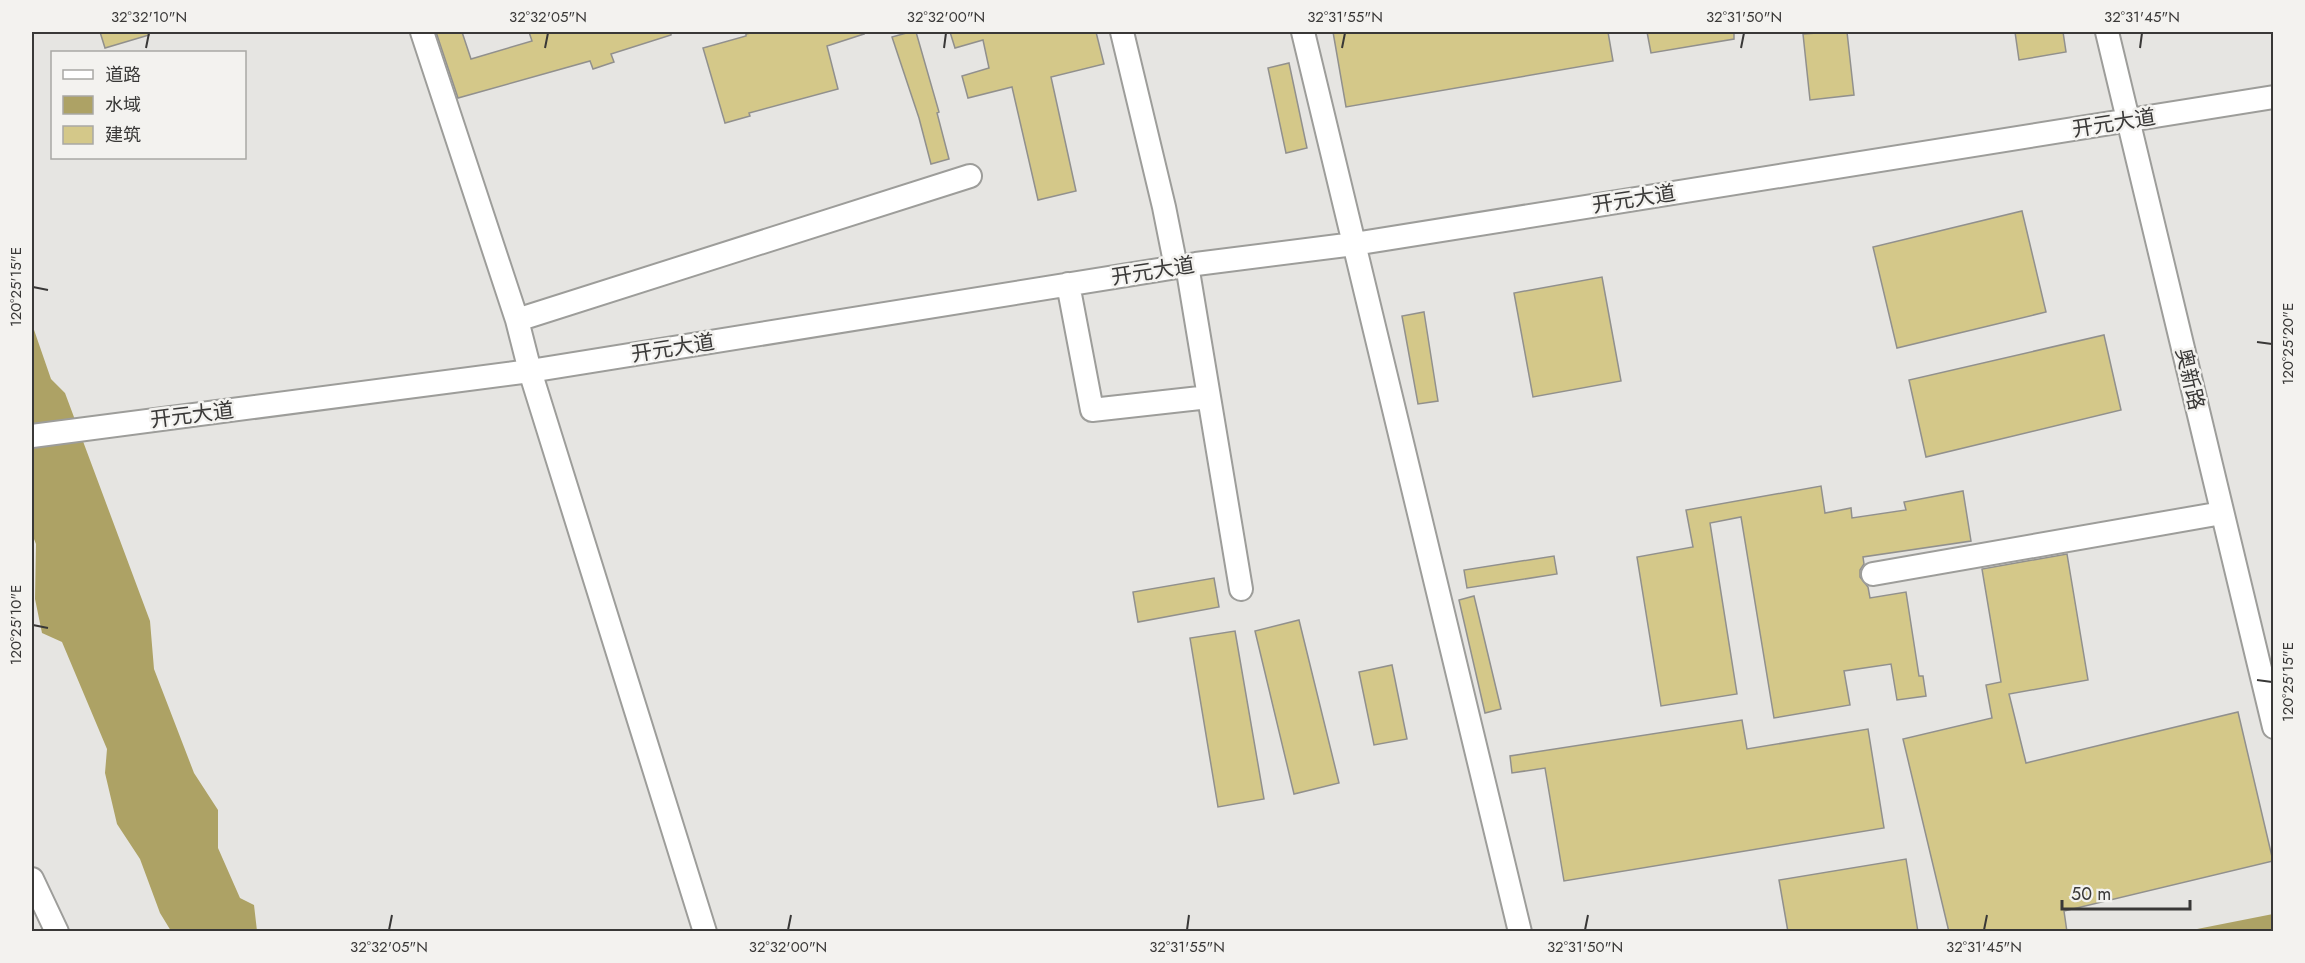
<svg xmlns="http://www.w3.org/2000/svg" width="2305" height="963" font-family="Jost,'Noto Sans SC',sans-serif">
<style>
.water{fill:#ada265}
.building{fill:#d4c889;stroke:#91908d;stroke-width:1.5}
.lines{fill:none;stroke-linecap:round;stroke-linejoin:round}
.minor-casing{stroke:#9d9d9a;stroke-width:26}
.minor{stroke:#fff;stroke-width:22}
.ticks{fill:none;stroke:#393837;stroke-width:2}
.labels{text-anchor:middle;dominant-baseline:central;stroke-width:5;stroke-linejoin:round;paint-order:stroke}
.street-label{font-size:21px;fill:#393837;stroke:#f3f2ef}
.neatline{fill:none;stroke:#393837;stroke-width:2}
.ticks-label{font-size:15px;text-anchor:middle;fill:#393837}
</style>
<rect width="100%" height="100%" fill="#e6e5e2"/>
<path class="water" d="M32,324L51,379L65,393L150,621L154,669L194,773L218,810V848L240,898L254,905L257,931H171L160,913L140,859L117,824L105,773L107,749L62,642L42,633L35,599L36,544L32,534Z
M2273,914V931H2187Z"/>
<path class="building" d="M100,32H148L149,35L105,48Z
M436,32H462L471,59L532,41L529,32H671V35L611,54L614,62L593,69L590,61L458,98Z
M754,32H863L864,34L827,46L838,89L749,113L750,116L725,123L703,48L746,36V34Z
M910,32H916L939,112L937,113L949,159L931,164L919,118L892,37Z
M950,32H1096L1104,64L1051,77L1076,191L1038,200L1012,87L968,98L962,76L989,68L983,40L955,48Z
M1333,32H1608L1613,61L1346,107Z
M1647,32H1734V39L1651,53Z
M1831,32H1847L1854,95L1810,100L1803,34Z
M2015,32H2063L2066,52L2019,60Z
M1289,63L1307,148L1286,153L1268,68Z
M2022,211L2046,312L1897,348L1873,247Z
M1602,277L1621,381L1533,397L1514,293Z
M1424,312L1438,401L1418,404L1402,316Z
M2104,335L2121,410L1926,457L1909,380Z
M1821,486L1825,513L1851,508L1852,518L1906,510L1904,502L1963,491L1971,541L1863,557L1864,564L1860,570V577L1868,587L1870,598L1906,592L1919,676H1923L1926,696L1897,700L1891,664L1844,671L1850,705L1774,718L1741,517L1710,523L1737,694L1661,706L1637,557L1693,547L1686,510Z
M2067,554L2088,680L2009,694L2026,763L2238,712L2273,861L2064,911L2067,932H1949L1903,739L1992,718L1986,685L2001,682L1982,569Z
M1554,556L1557,574L1467,588L1464,570Z
M1214,578L1219,607L1138,622L1133,592Z
M1474,596L1501,709L1485,713L1459,600Z
M1299,620L1339,783L1294,794L1255,631Z
M1235,631L1264,799L1218,807L1190,638Z
M1392,665L1407,739L1374,745L1359,672Z
M1742,720L1747,749L1868,729L1884,828L1564,881L1545,768L1512,773L1510,756Z
M1906,859L1918,932H1788L1779,880Z"/>
<g class="lines">
<defs>
<path id="minor" d="M422,32L517,320L530,371L705,932
M1122,32L1164,207L1176,267
M1303,32L1520,932
M2107,32L2274,727
M1187,265L1241,589
M1068,284L1092,410L1209,397
M517,320L970,176
M32,436L530,371L1196,264L1354,244L2274,97
M1873,574L2222,513
M32,879L57,932"/>
</defs>
<use href="#minor" class="minor-casing"/>
<use href="#minor" class="minor"/>
</g>
<path class="ticks" d="M146,48L149,33M545,48L548,33M944,48L946,33M1342,48L1345,33M1741,48L1744,33M2140,48L2142,33M33,287L48,290M2257,342L2272,344M33,625L48,628M2257,680L2272,682M389,930L392,915M788,930L791,915M1187,930L1189,915M1585,930L1588,915M1984,930L1987,915"/>
<g class="labels">
<g class="street-label">
<text transform="translate(2114 123) rotate(-9)">开元大道</text>
<text transform="translate(1634 199) rotate(-9)">开元大道</text>
<text transform="translate(1153 271) rotate(-9)">开元大道</text>
<text transform="translate(673 348) rotate(-9)">开元大道</text>
<text transform="translate(2190 379) rotate(77)">奥新路</text>
<text transform="translate(192 415) rotate(-7)">开元大道</text>
</g>
</g>
<rect width="2305" height="963" fill="none" stroke="#f3f2ef" stroke-width="66"/>
<rect x="51" y="51" width="195" height="108" fill="#f3f2ef" stroke="#a9a8a5" stroke-width="1.5"/>
<rect x="63" y="70" width="30" height="9" fill="#ffffff" stroke="#a9a8a5" stroke-width="1.5"/>
<text x="105" y="81" font-size="18" fill="#393837">道路</text>
<rect x="63" y="96" width="30" height="18" fill="#ada265" stroke="#a9a8a5" stroke-width="1.5"/>
<text x="105" y="111" font-size="18" fill="#393837">水域</text>
<rect x="63" y="126" width="30" height="18" fill="#d4c889" stroke="#a9a8a5" stroke-width="1.5"/>
<text x="105" y="141" font-size="18" fill="#393837">建筑</text>
<path d="M2062 900v9h128v-9" fill="none" stroke="#393837" stroke-width="3"/>
<text x="2071" y="900" font-size="18" fill="#393837" stroke="#f3f2ef" stroke-width="4.5" paint-order="stroke">50 m</text>
<rect x="33" y="33" width="2239" height="897" class="neatline"/>
<g class="ticks-label">
<text x="149" y="22">32°32'10"N</text>
<text x="548" y="22">32°32'05"N</text>
<text x="946" y="22">32°32'00"N</text>
<text x="1345" y="22">32°31'55"N</text>
<text x="1744" y="22">32°31'50"N</text>
<text x="2142" y="22">32°31'45"N</text>
<text transform="translate(16 287) rotate(-90)" y="5">120°25'15"E</text>
<text transform="translate(2288 344) rotate(-90)" y="5">120°25'20"E</text>
<text transform="translate(16 625) rotate(-90)" y="5">120°25'10"E</text>
<text transform="translate(2288 682) rotate(-90)" y="5">120°25'15"E</text>
<text x="389" y="952">32°32'05"N</text>
<text x="788" y="952">32°32'00"N</text>
<text x="1187" y="952">32°31'55"N</text>
<text x="1585" y="952">32°31'50"N</text>
<text x="1984" y="952">32°31'45"N</text>
</g>
</svg>
